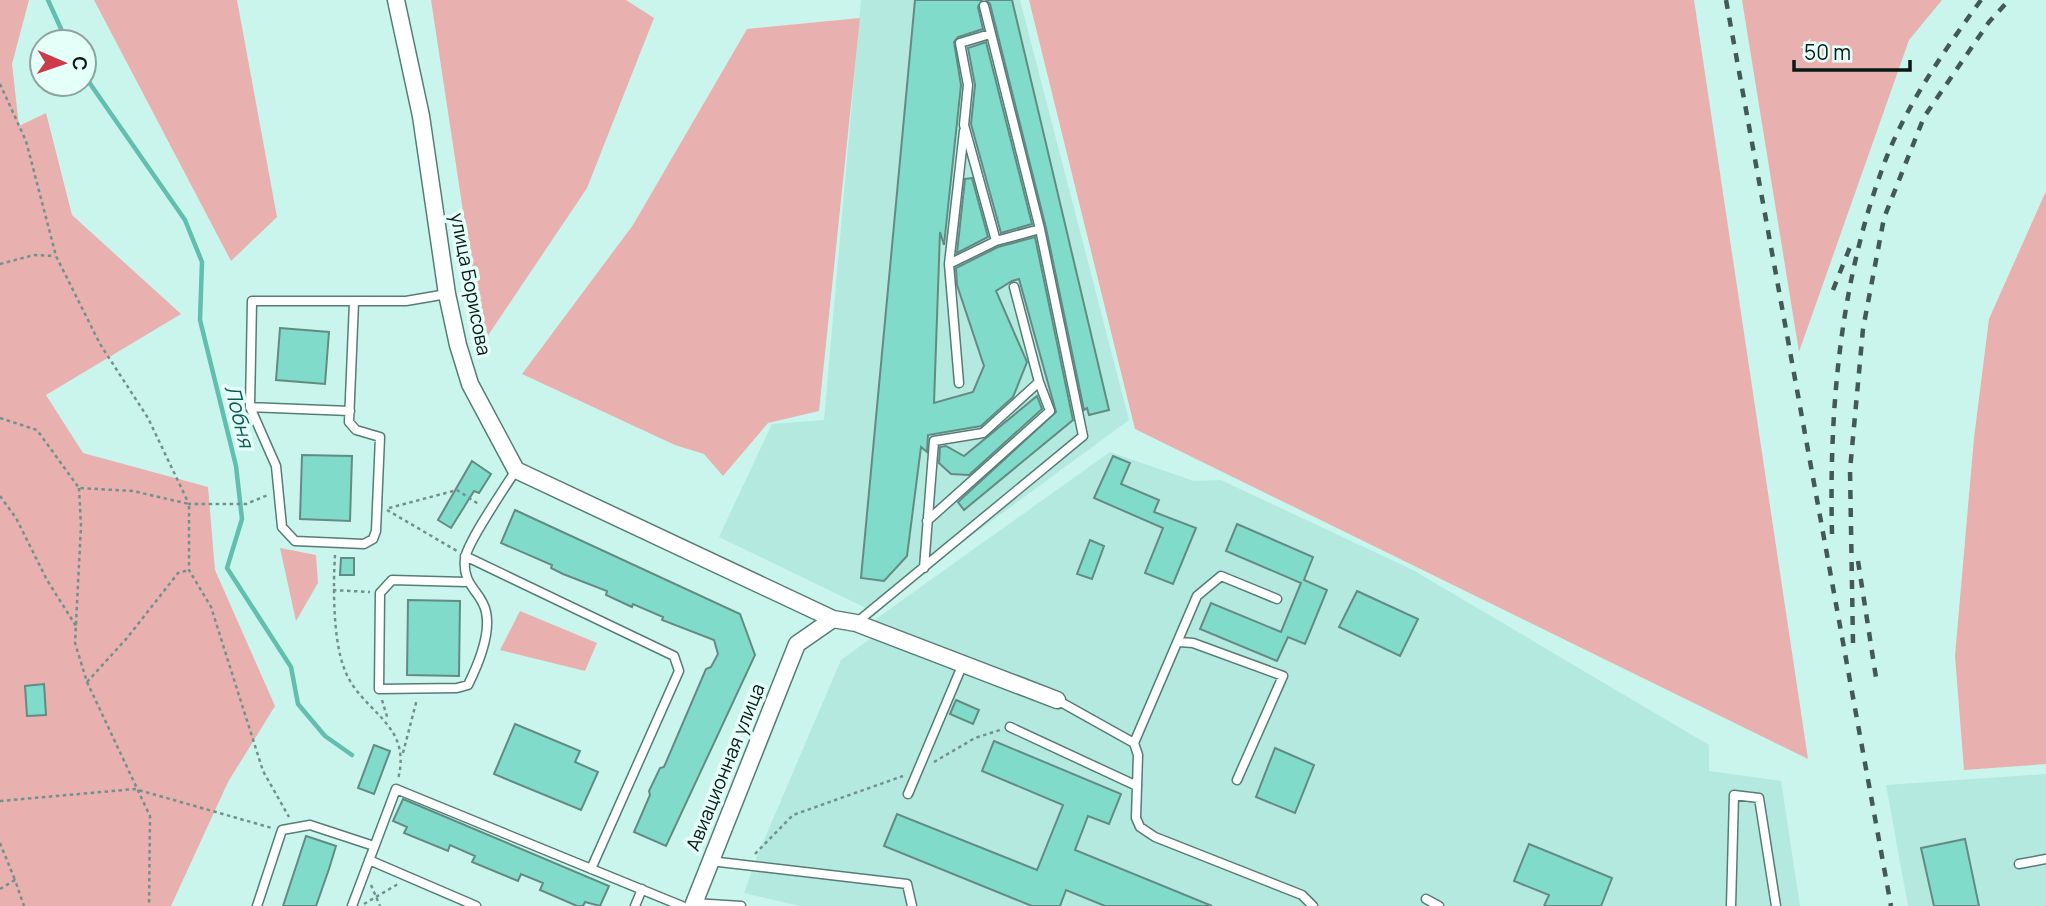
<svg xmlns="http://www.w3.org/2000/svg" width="2046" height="906" font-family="Manrope,sans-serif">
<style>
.built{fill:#b4e9df}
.green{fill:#e8b0af}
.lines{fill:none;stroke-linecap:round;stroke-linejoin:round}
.stream{stroke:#62beae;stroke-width:4.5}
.building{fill:#80dbcb;stroke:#638b83;stroke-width:2}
.lane-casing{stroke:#557d75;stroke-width:11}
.street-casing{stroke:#557d75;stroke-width:19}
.path{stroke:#73918c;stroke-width:2.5;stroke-dasharray:3.5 3.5;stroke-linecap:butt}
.lane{stroke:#fff;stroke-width:8}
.street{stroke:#fff;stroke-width:16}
.rail{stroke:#425a56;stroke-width:4.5;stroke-dasharray:9 9;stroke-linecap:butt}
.labels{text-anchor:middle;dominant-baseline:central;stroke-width:7;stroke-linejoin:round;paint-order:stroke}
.street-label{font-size:19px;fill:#091916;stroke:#e5fff9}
.water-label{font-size:21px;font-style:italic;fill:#0c5b51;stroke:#e5fff9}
</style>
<rect width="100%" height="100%" fill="#caf5ed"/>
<path class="built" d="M861,0H1020L1129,420L870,610L719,537L772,424L824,420Z
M1110,452L1194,481L1221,480L1413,570L1709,745V771L1781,781L1800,906H800L744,893L758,854L841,660L870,639L873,621Z
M2046,774V906H1908L1886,785Z"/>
<path class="green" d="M0,0H29L12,64L19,126L46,113L72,215L181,314L46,395L83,453L208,487L215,570L275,706L228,782L171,906H0Z
M94,0H237L277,217L231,261Z
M431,0H626L654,18L587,188L483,343Z
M1029,0H1694L1808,759L1135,429Z
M1742,0H1942L1909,40L1799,352Z
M860,18L819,411L768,423L723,476L704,454L675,445L522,374L633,225L747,29Z
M2046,191V764L1964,770L1955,656L1974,438L1989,319Z
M280,548L316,555L318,583L296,621Z
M520,611L597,643L585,671L500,650Z"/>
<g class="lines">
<path class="stream" d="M48,0L67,42
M84,75L185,220L202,262L200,320L236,466L242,519L227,568L291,667L298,704L325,736L352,755"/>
</g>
<path class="building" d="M915,0H982L978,7L983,29L958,37L954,42L961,85L944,245L940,232L934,403L973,392L984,366L957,285L956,268L998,247L1035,237L1073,420L964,510L958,502L1056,412L1019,279L1012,281L996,291L1027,362L1013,397L981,426L928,435L927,452L921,447L907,556L884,581L861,578Z
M986,0H1012L1109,410L1089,415L1087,408L1084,410L1046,228L990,4Z
M986,42L1032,224L1001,233L971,124L975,85L968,48Z
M972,178L988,237L957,253L965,179Z
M280,328L329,332L325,384L276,380Z
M1037,396L1042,409L969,475L951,474L939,463L940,447L946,446L964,456Z
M302,455L352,456L350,521L300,519Z
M1113,456L1130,463L1121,484L1159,500L1154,512L1196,528L1173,584L1145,573L1163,528L1094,498Z
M472,461L491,474L479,493L474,491L451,528L438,520Z
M515,510L740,614L755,655L666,846L634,832L650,795L649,791L660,768L664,767L706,669L711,667L718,654L714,640L662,620L663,617L633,604L632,607L606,595L607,591L563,574L551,568L552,565L501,543Z
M1237,524L1313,557L1304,580L1327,590L1305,644L1288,637L1277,661L1200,629L1211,603L1281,632L1301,583L1226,551Z
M1090,540L1104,546L1092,579L1077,574Z
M341,558H354V575H340Z
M1357,591L1418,619L1400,656L1339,627Z
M408,600L460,601L459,676L407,675Z
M44,684L46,715L27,716L25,686Z
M956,700L979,710L973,724L950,714Z
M515,724L580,751L575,762L598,772L581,810L494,774Z
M994,741L1121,794L1109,824L1088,816L1075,850L1212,906H1105L1066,890L1060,906H1032L884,846L897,814L1037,870L1063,805L982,771Z
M374,745L390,751L374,794L358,788Z
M1275,748L1314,765L1295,813L1256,797Z
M403,799L609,886L600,906L585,902L583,906H577L540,890L543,883L521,874L518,881L472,862L475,856L450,845L448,851L404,833L407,827L393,821Z
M306,836L336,846L329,869L316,906H283Z
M1965,839L1979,906H1934L1921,848Z
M1529,844L1612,878L1601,906H1544L1549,895L1514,881Z"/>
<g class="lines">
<defs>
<path id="lane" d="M990,34L960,43L968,85L964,125L996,241L1040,229
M964,131L949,264L996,241
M949,264L959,383
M354,302L349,422L356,430L380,437L376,531L373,539L364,544L295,541L282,527L276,466L250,407L252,301H406L447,294
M250,407L350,411
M927,521L1050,411L1039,382
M465,556L674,656L679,671L591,869
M924,568L934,441L983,433L1039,382L1014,287
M466,582L392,580L380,593L379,689L457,688L468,685C478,665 491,635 486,612C482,591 462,587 465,559C466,544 506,486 516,470
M856,623L1083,436L1040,229L984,6
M1179,642L1193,643L1283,676L1237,780
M1057,700L1134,743L1138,755L1136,818L1140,827L1155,837L1302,895L1313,906
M1010,727L1137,786
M1134,743L1197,596L1221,576L1277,599
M908,794L962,666
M369,860L476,906
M710,861L907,884L912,906
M2019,864L2046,859
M1426,899L1439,906
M694,903L741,906
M257,906L282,830L310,825L374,846
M352,906L396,789L682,906
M635,906L642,889
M1731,906L1734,795L1759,798L1776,906"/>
<path id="street" d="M396,0L421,116L447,294L458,345L470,384L516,470L833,619
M693,906L797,644L833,619L856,623L1057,700"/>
</defs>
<use href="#lane" class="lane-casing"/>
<use href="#street" class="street-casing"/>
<path class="path" d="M0,84L26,141L56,256L100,344L148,418L189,504H246L268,495
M0,264L34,255L55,256
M0,418L37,430L79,488L133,491L189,504V570L211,607L263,771L289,817
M79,488L81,526L75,643L87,682L150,816L149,906
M0,496L16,518L47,580L76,626
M389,508L457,490L480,505
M387,510L457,551
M335,555C333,586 333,639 344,668C360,713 413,722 398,779
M333,590L370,592
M87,682L127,638L178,573L189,570
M382,700L388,720
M403,753L417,699
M934,762L975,738L1000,730
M0,801L135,789L272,828
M0,843L15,880
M755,854L793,815L903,776
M371,885L380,906
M0,889L15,880L24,906
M364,904L398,884"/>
<use href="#lane" class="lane"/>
<use href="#street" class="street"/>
<path class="rail" d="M1726,0L1891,906
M1833,290L1850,247
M1832,534C1829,409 1840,282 1884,164C1906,105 1944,51 1981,0
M1858,561L1877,684
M1853,643L1850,470L1863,329L1884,218L1924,117L1989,22L2009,0"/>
</g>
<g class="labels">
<g class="street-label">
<text transform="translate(471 284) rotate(79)">улица Борисова</text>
<text transform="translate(725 767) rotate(-68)">Авиационная улица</text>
</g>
<g class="water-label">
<text transform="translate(240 416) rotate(76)">Лобня</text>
</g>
</g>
<g transform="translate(63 63) rotate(92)"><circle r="33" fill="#e5fff9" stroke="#8da39e" stroke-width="2"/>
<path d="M0-5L12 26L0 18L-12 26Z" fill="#cc3b4a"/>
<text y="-10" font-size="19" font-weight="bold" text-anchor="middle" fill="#091916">С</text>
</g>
<path d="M1794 60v10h116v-10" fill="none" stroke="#091916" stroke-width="3.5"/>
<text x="1804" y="60" font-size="21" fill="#091916" stroke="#e5fff9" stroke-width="5" paint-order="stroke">50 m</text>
</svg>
